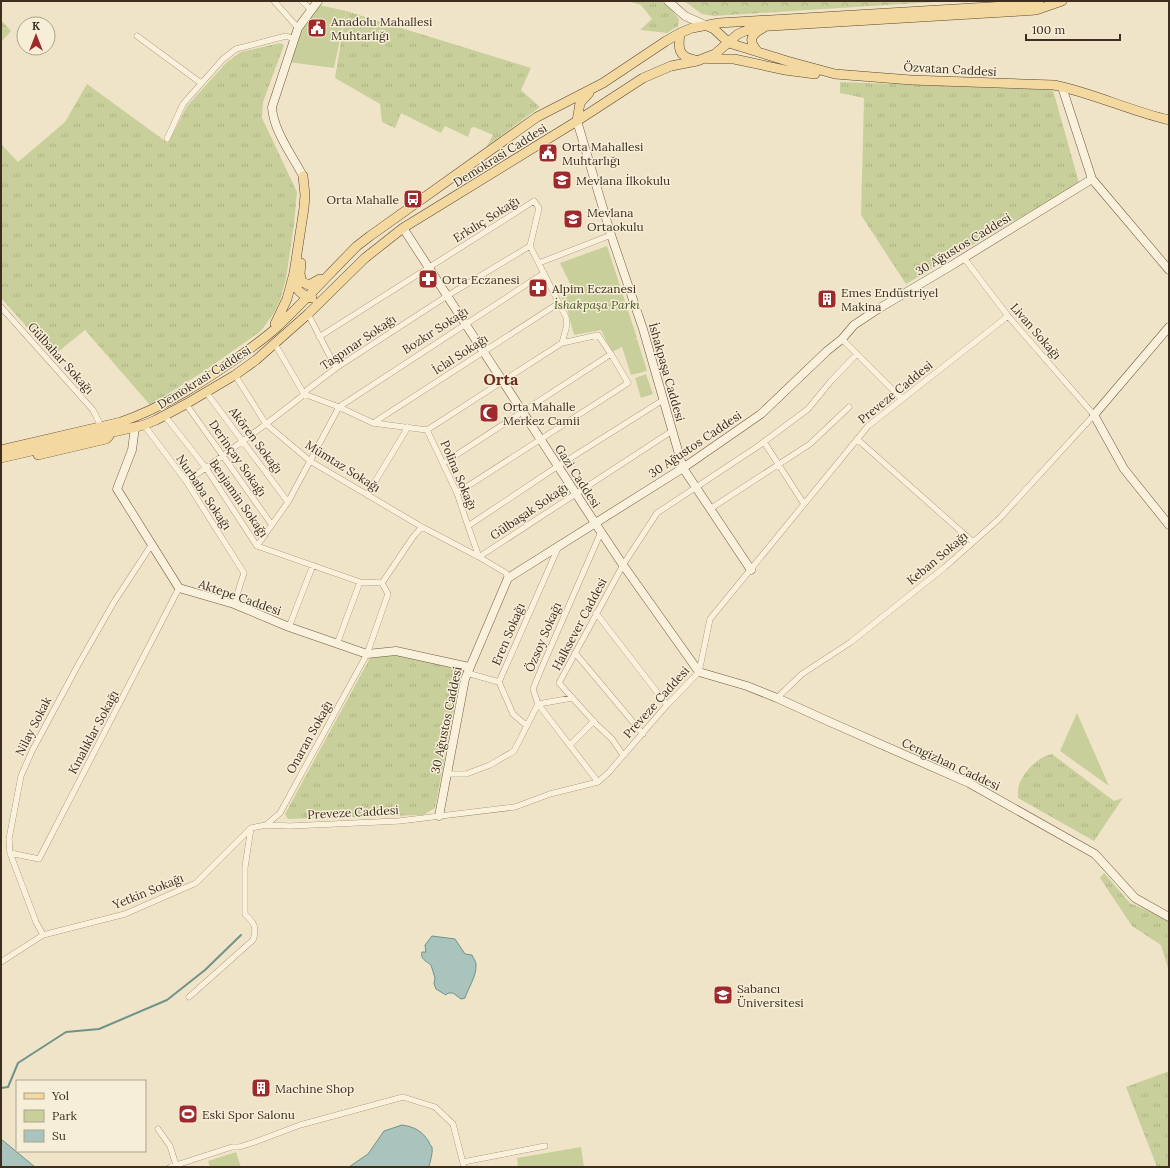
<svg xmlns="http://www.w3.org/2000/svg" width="1170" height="1168" font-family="Lora,serif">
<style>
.grass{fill:url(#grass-tufts)}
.forest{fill:url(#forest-crowns)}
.green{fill:#c9cf9b}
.water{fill:#a9c4bc;stroke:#6f938a}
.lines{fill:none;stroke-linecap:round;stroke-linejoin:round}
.stream{stroke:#6f938a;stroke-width:2}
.street-casing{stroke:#8d765c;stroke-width:6}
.secondary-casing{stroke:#6f573f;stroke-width:9}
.primary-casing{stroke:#5b4430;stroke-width:10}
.street{stroke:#faf1dc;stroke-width:5.5}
.secondary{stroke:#faf1dc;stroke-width:8}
.primary{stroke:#f3d9a0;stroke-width:9}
.labels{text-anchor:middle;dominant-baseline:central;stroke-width:3;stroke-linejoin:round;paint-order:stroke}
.poi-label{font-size:12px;fill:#3d2e20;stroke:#f7eed8;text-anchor:start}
.street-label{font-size:12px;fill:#3d2e20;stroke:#f7eed8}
.park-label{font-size:12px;font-style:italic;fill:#4d5a26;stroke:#f7eed8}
.district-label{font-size:16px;font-weight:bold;fill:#6b2e1e;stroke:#f7eed8}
</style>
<defs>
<pattern id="grass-tufts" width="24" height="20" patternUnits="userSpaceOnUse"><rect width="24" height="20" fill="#c9cf9b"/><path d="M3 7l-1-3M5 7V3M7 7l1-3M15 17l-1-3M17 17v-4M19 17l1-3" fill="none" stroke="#aeb285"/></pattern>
<pattern id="forest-crowns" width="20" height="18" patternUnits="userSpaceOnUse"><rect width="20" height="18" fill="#c9cf9b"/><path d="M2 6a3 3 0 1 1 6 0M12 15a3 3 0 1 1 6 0" fill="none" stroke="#aeb285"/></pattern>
</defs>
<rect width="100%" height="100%" fill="#f0e4c8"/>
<path class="grass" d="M627,1H661L670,8L679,19L678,26L667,33L640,30L652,19L641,5Z
M346,11L531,68L521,90L540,107L487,146L493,135L474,127L471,128L468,137L445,126L441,133L401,113L395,128L382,122L380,104L335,78Z
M1,20L11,31L1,42Z
M280,43L284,45L263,102L262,118L297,192L294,224L286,279L280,300L274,313L261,331L203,372L150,405L85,330L53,356L1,298V144L18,162L65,122L87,84L168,143L187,106L227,62L241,52Z
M840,82L1053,90L1079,183L906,284L861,215L864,98L840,93Z
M395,653L459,670L461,673L435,808L423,815L288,819L285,814L370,658Z
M1052,754L1114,801L1123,798L1094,841L1018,798C1018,795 1018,791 1018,788C1022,773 1037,757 1052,754Z
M1104,873L1130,903L1169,920V972L1161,945L1132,926L1100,878Z
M1169,1071V1167H1157L1126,1087Z"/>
<path class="forest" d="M684,1H950L714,16L702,14Z"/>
<path class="green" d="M319,5L346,11L334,68L288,62L302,29Z
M607,246L637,338L634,340L637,339L647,371L631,375L622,347L612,352L601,330L574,335L567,308L561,297L574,292L560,263Z
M646,374L653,394L641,398L635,378Z
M1077,713L1109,786L1060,751Z
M581,1147L584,1167H518L517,1158Z
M236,1152L241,1167H210L208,1161Z"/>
<path class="water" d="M432,936L455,939L465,954L472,955C473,958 476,961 476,964C477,976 468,988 465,998L461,999L453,993H448L446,995L436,989L434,984L435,978L431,965C426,961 420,959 422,952H426L425,945Z
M402,1125C415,1127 422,1131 429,1142C429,1143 431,1146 432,1147C433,1154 430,1161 429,1167H349L368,1154L384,1131Z
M1,1139L35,1167H1Z"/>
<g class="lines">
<path class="stream" d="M1,1088L8,1087L18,1063L66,1032L99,1029L167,1000L205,970L241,935"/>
<defs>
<path id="street" d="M274,1L298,28
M302,1L311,10
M137,36L201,83
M167,139L183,104L223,59L236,49L286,36L294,39
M539,263L611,235
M1,307L93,410L101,426
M308,314L336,368
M319,337L534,201L539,208L530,246L566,317L567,325L562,343
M842,339L902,399
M275,344L304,394L339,407L373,423L427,430L457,493L468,526L479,557L506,573L508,578
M235,375L266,424L310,461L422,527L479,557L672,431
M206,392L288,502
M186,404L272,525
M165,416L206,468L257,546L360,582
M373,423L559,303
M144,425L186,481L244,573L234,604
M427,430L562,343L598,335L611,354L628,383L457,493
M857,439L973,542
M764,442L804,504
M444,463L611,354
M186,481L206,468L266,424L301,397L307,390L336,368L447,296L530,246
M367,495L408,427
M710,509L810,444L849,407
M468,526L558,466L663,400
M257,546L288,502L339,407L544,273
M596,613L667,705
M289,627L313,565
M337,644L360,582L382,583L413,537L422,527
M576,654L643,734
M467,673L499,682
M572,698L538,704L598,782
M777,698L802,674L851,642L945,567L999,519L1094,415L1008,316L964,258
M527,726L513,714L499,682L558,548
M570,745L594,721
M623,755L612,739L596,724L559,683L623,565L657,513L757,447L808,409L831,381L857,354
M448,774H466L490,765L514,751L538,704L533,689L542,667L601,532
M266,825L280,813L367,654L388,594L382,583
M10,853L39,859L179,588
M43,935L36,922L10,853L9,839L21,776L32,751L78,665L114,602L152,544
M1,962L43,935L125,914L196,883L251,828L266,825L290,826L399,821L515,807L550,794L598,782L609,772L667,705L699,672L710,619L868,426L1008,316
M189,997L253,940C258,927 253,922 245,914V867L251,828
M158,1129L170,1146L176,1165
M463,1162L545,1146
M170,1167L232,1147H239L255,1142L300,1125L403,1097L435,1107L453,1124L464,1167"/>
<path id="secondary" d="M668,1L685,16L705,25
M1062,87L1092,179L1169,270
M577,121L611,235L643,329L683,468L751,570
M303,176C292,155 273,130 272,107L298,28L318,1
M403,228L595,523L623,565L699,672L747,686L777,698L830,722L969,783L1095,854L1135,898L1169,917
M1169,327L1094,415L1124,469L1169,525
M135,427L132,450L117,489L179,588L234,604L289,627L367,654L396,651L469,667
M439,816L465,679L508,578L683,468L761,414L827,351L842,339L854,325L878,309L949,267L1092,179"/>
<path id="primary" d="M705,25L714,29L729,43L787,61L835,74L911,80L1054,85C1093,93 1130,111 1169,120
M680,33C678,48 678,57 695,60
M758,52C748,41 750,35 763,28
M708,59H734L785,70L815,74
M577,121L580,103L589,93
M301,263L300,274L302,282L309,285L320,279
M294,279C295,290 301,295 312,298
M275,324L287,299L294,273L304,208L305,195L303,176
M1,450L121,422C164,407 203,382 240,356C252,347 265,338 276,328C304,302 330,273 357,246L370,236L537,117L603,83L666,41L680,33L692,28L719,23L1006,6L1039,1
M38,455L106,439L109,436L110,432
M1,458L144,425L156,420L186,404L235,375L256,360L308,314L365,258L403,228L577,121L643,78L671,66L697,61L715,54L738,34L755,27L1022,11L1036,10L1062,1"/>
</defs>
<use href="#street" class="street-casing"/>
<use href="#secondary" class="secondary-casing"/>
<use href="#primary" class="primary-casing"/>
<use href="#street" class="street"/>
<use href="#secondary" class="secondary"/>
<use href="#primary" class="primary"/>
</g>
<defs>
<symbol id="civic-square" viewBox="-11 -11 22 22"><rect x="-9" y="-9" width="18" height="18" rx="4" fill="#9e2a2b" stroke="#f7eed8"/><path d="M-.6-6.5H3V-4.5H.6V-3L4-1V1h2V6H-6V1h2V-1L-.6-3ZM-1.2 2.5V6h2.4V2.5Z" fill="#fff"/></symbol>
<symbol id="school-square" viewBox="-11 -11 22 22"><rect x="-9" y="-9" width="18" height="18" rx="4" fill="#9e2a2b" stroke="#f7eed8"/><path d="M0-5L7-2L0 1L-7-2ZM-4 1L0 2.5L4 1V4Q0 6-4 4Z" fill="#fff"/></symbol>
<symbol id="bus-square" viewBox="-11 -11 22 22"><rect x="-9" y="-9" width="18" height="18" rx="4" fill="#9e2a2b" stroke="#f7eed8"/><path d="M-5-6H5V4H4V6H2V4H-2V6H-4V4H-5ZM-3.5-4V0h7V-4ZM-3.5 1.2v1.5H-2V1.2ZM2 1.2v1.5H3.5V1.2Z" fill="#fff"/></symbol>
<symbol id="pharmacy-square" viewBox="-11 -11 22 22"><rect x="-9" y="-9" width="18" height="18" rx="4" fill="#9e2a2b" stroke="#f7eed8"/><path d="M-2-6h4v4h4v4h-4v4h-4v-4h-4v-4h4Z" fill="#fff"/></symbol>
<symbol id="building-square" viewBox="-11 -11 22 22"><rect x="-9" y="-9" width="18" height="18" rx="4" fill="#9e2a2b" stroke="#f7eed8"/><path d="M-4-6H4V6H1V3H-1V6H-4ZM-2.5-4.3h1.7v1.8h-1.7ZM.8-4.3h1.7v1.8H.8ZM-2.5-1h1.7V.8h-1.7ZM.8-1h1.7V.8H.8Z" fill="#fff"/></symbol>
<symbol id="mosque-square" viewBox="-11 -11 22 22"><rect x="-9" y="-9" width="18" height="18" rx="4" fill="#9e2a2b" stroke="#f7eed8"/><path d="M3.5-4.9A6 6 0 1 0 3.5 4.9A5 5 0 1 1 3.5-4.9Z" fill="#fff"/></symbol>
<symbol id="university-square" viewBox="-11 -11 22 22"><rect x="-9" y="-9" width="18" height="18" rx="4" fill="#9e2a2b" stroke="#f7eed8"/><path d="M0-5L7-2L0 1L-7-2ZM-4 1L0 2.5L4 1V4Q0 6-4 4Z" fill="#fff"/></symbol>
<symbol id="stadium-square" viewBox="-11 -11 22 22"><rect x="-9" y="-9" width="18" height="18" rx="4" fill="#9e2a2b" stroke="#f7eed8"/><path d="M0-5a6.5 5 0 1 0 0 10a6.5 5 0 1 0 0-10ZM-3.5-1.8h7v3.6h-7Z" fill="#fff"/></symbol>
</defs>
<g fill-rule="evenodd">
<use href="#civic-square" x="306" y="17" width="22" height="22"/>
<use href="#civic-square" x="537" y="142" width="22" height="22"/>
<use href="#school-square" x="551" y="169" width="22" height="22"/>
<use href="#bus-square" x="402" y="188" width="22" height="22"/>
<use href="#school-square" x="562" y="208" width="22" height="22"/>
<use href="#pharmacy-square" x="417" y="268" width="22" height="22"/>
<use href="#pharmacy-square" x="527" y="277" width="22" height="22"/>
<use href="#building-square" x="816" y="288" width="22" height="22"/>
<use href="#mosque-square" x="478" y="402" width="22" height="22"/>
<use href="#university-square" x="712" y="984" width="22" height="22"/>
<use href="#building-square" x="250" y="1077" width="22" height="22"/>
<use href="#stadium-square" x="177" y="1103" width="22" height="22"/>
</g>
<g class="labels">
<g class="poi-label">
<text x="331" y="21">Anadolu Mahallesi<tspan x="331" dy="14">Muhtarlığı</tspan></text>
<text x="562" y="146">Orta Mahallesi<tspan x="562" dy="14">Muhtarlığı</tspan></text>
<text x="576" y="180">Mevlana İlkokulu</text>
<text x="399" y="199" text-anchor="end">Orta Mahalle</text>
<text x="587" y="212">Mevlana<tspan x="587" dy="14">Ortaokulu</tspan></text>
<text x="442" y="279">Orta Eczanesi</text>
<text x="552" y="288">Alpim Eczanesi</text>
<text x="841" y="292">Emes Endüstriyel<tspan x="841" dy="14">Makina</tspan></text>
<text x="503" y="406">Orta Mahalle<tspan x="503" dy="14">Merkez Camii</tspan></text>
<text x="737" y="988">Sabancı<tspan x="737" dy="14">Üniversitesi</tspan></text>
<text x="275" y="1088">Machine Shop</text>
<text x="202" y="1114">Eski Spor Salonu</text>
</g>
<g class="street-label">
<text transform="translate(950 69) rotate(3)">Özvatan Caddesi</text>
<text transform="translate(500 155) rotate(-32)">Demokrasi Caddesi</text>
<text transform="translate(486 219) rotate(-32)">Erkılıç Sokağı</text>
<text transform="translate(963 244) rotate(-31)">30 Ağustos Caddesi</text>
<text transform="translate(435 330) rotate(-33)">Bozkır Sokağı</text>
<text transform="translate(1036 331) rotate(49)">Livan Sokağı</text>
<text transform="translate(358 342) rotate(-34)">Taşpınar Sokağı</text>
<text transform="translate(460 354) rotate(-33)">İclal Sokağı</text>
<text transform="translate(61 358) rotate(48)">Gülbahar Sokağı</text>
<text transform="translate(667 372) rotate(74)">İshakpaşa Caddesi</text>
<text transform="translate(204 377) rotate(-32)">Demokrasi Caddesi</text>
<text transform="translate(895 392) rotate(-39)">Preveze Caddesi</text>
<text transform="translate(256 440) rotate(53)">Akören Sokağı</text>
<text transform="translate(695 444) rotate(-34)">30 Ağustos Caddesi</text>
<text transform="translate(238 458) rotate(55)">Derinçay Sokağı</text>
<text transform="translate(343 466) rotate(32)">Mümtaz Sokağı</text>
<text transform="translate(459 475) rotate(67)">Polina Sokağı</text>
<text transform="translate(578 476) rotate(57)">Gazi Caddesi</text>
<text transform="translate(204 492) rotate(56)">Nurbaba Sokağı</text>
<text transform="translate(239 498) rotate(55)">Benjamin Sokağı</text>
<text transform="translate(529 511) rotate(-34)">Gülbaşak Sokağı</text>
<text transform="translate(937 558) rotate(-40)">Keban Sokağı</text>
<text transform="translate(240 597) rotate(19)">Aktepe Caddesi</text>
<text transform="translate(579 624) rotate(-62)">Halksever Caddesi</text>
<text transform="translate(508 634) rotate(-67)">Eren Sokağı</text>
<text transform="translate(543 637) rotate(-67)">Özsoy Sokağı</text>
<text transform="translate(656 702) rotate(-48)">Preveze Caddesi</text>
<text transform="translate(446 720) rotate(-78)">30 Ağustos Caddesi</text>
<text transform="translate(33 726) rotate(-63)">Nilay Sokak</text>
<text transform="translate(93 732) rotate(-62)">Kınalıklar Sokağı</text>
<text transform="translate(309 737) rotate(-61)">Onaran Sokağı</text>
<text transform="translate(951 764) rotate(25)">Cengizhan Caddesi</text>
<text transform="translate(353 812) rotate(-3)">Preveze Caddesi</text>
<text transform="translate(148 891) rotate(-22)">Yetkin Sokağı</text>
</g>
<g class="park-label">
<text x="597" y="304">İshakpaşa Parkı</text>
</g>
<g class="district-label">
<text x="501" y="379">Orta</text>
</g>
</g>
<rect width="1170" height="1168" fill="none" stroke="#3d2e20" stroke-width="4"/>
<rect x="16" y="1080" width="130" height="72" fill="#f7eed8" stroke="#ada18e"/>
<rect x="24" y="1093" width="20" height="6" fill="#f3d9a0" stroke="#ada18e"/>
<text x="52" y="1100" font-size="12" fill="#3d2e20">Yol</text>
<rect x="24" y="1110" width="20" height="12" fill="#c9cf9b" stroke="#ada18e"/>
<text x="52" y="1120" font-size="12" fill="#3d2e20">Park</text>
<rect x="24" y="1130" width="20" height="12" fill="#a9c4bc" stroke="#ada18e"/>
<text x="52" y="1140" font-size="12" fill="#3d2e20">Su</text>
<g transform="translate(36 36)"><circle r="19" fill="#f7eed8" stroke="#ada18e"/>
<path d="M0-3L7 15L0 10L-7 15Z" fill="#9e2a2b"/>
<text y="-6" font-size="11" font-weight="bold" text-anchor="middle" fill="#3d2e20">K</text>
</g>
<path d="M1026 34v6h94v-6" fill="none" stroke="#3d2e20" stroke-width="2"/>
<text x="1032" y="34" font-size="12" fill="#3d2e20" stroke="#f7eed8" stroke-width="3" paint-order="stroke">100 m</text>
</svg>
